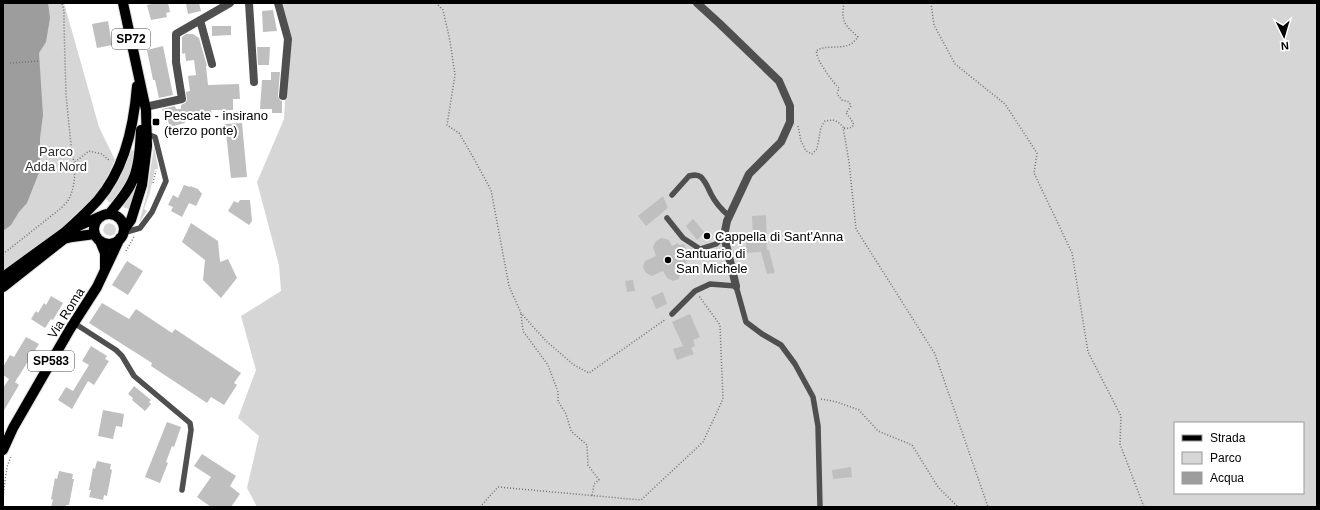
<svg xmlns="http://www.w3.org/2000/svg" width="1320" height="510" font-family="Arial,sans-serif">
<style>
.green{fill:#d6d6d6;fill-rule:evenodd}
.water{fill:#9d9d9d}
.building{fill:#bfbfbf}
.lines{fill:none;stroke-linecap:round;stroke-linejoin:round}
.primary-casing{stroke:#dbdbdb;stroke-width:12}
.path{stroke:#717171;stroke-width:1.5;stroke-dasharray:1 2;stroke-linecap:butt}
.lane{stroke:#4f4f4f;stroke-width:5.5}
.street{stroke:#4f4f4f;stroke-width:8}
.primary{stroke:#000;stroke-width:10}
.poi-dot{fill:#000;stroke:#fff;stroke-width:1.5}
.labels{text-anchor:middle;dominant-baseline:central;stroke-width:4;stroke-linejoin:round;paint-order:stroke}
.shield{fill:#fff;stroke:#4c4c4c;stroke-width:1}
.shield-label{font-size:12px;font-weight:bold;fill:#000}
.poi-label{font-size:13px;fill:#000;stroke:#fff;text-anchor:start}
.park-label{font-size:13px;fill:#2d2d2d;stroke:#fff}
.street-label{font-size:13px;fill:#000;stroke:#fff}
</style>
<rect width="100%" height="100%" fill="#fff"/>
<path class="green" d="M3,3H64L99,127L115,160L101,190L56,233L3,274Z
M274,3H1317V507H257L247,488L259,436L238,418L256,370L241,316L281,291L279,265L257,182L284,119L288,44ZM1175,423H1303V493H1175Z
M154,146L158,167V169H155L150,192L144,209L147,211L139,223L147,193Z
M130,150L135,151C133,172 125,189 110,203L104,197Z
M135,184L139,186L130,209L125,208L122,205Z
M109,223L114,225L116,229L115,234L110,236L105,234L103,230L105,225Z"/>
<path class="water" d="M3,3H48L50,18L46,42L39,53L43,115L40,138V170L27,203L19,212L11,225L3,231Z"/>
<path class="building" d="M157,3H168L170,12L166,13L167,17L151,20L147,5Z
M186,3H199L201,11L188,14Z
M273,10L277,31L263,32L262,11Z
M108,21L112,45L97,48L92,24Z
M212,26H231V35L212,36Z
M186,34H193L199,38L207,66H206L208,85L239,84L240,99H233V110H211L212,115L184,119L185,123L170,127L168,121H166L162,109L175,106L176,109H181V105L185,103L187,100L186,92L190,91L188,76L196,75L194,60L186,61L185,53L182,54V37Z
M163,46L173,95L159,98L155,80H153L147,50Z
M257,47H270L269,65H258Z
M271,72H280L278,96L280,100L282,101V113H272V109H260L262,80H271Z
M242,123L247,177L231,178L225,124Z
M184,185L190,187V186L198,189L202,194L196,206L189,203L182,217L171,211L173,207L168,205L173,195L178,198Z
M663,196L668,208L646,226L638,216Z
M240,200H250L252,221L249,225L228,211L234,201L238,203Z
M766,215L767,250H769L775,273L767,274L761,252L746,253V237H753L752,216Z
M693,219L705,233L697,240L686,226Z
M191,223L218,241L220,262L228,259L237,278L221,298L203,280L205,260L182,242Z
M662,238L669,240L672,246L678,243L679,245L684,244L691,259L686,261L687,263L680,266L683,273L680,274L679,279L673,281L667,278L663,271L652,276L646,273L643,267L645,261L656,256L653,247L656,241Z
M127,261L143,271L128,295L112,285Z
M633,280L635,291L627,292L625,281Z
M663,292L667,304L656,309L651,297Z
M51,296L63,303L53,320L51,319L45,328L31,319L36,311L38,313L44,303L46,305Z
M102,303L129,319L136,309L172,333L175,329L241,373L234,383L237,385L224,405L211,397L207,403L151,366L152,363L89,323Z
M690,314L700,337L693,340L695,346L691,348L694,354L677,360L673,349L683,346L672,322Z
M26,337L39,344L15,382L19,385L3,412V388L9,379L3,375V367L10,355L14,357Z
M91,346L107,356L105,359L109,361L94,385L88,381L72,409L58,400L66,387L73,391L89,365L82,361Z
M134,386L151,400L149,402L151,404L145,411L132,400L133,398L128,394Z
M103,410L124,414L122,427L116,426L113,439L98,436Z
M167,422L181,427L174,447L172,446L166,462L168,463L160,483L145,477Z
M202,454L236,476L230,486L240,494L231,507H211L197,497L211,477L194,466Z
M97,461L111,464L110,469L112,470L107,496L104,495L103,500L89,497L91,490H89L93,468L95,469Z
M851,467L852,477L833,479L832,470Z
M59,471L73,474L72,479H74L69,505H66V507H51L53,500L51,499L55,478L57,479Z"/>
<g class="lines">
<defs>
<path id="primary" d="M123,3L146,110L147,146L142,185L131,220L124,230
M109,214C118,203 129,191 134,177C140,162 140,145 141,130
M94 229a15 15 0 1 1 30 0a15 15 0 1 1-30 0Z
M65,232C76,222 88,211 98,200C125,169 134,125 137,86
M100,241L105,253V268
M3,277L65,232L101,216
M3,287L64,239L72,237L95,234
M3,450L13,428L70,329L97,287L120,238"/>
</defs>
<use href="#primary" class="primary-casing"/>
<path class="path" d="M436,3L443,10L450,41L455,75L447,125L459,133L473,157L491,190L509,286L521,313L546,341L574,365L589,373L666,319
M931,3L934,25L955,64L1005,104L1037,153L1034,173L1072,253L1088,352L1121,416L1120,444L1144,507
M10,63L40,61
M798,126L801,141L806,151L812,154L817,149L821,127L825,121L833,120L838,122L843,127L849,162L856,229L935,354L988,507
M844,128C848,129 851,128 854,125L851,119L846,113L851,106L849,102L842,100L837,94L839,88C834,84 820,64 818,58C817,57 817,52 816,51C826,44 840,50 851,44C854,42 856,39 858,37C844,24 841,22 844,3
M75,162L89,151L102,154L110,161
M153,183L156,171
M126,251L134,237
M3,254L60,209C62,207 65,204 67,202C75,191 77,167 72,155L66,95L64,25V11L62,3
M521,314L523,331L548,365L558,392V401L566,414L571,431L587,445L588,465L599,480L594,484L592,496
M821,399L837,402L859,410L878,431L912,445L938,487L958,507
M3,496L7,467L11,456
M480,507L498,487L641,500L703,442L723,399L720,325L699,296"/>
<path class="lane" d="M672,195L689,176C693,175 697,174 701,177C706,182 708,188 711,194C715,202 722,210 729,216
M667,218L683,238L700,249L716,244L724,236
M123,233L140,228L152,212L166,181L155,137L147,134
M672,314L695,291L710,284L736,286L746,322L762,334L781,345L795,364L813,397L818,426L820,507
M74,323L116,350L122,356L134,376L190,423L191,430L182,490"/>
<path class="street" d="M249,3L254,82
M278,3L288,39L283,96
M697,3L720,24L779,81L790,106V122L781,142L749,174L727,221L724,236L736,286
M200,20L212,64
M145,107L182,99L176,62V34L230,3"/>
<use href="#primary" class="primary"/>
</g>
<g class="poi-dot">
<rect x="152" y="118" width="8" height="8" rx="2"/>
<circle cx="707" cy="236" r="4"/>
<circle cx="668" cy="260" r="4"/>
</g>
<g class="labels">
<g class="shield">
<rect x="112" y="29" width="38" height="20" rx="3"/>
<rect x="28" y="351" width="46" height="20" rx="3"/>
</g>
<g class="shield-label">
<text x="131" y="39">SP72</text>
<text x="51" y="361">SP583</text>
</g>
<g class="poi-label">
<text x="164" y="115">Pescate - insirano<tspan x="164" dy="15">(terzo ponte)</tspan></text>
<text x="715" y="236">Cappella di Sant'Anna</text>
<text x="676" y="253">Santuario di<tspan x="676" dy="15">San Michele</tspan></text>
</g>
<g class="park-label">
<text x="56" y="151">Parco<tspan x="56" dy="15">Adda Nord</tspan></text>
</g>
<g class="street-label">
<text transform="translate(66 313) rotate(-58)">Via Roma</text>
</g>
</g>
<rect width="1320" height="510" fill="none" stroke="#000000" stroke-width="8"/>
<rect x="1174" y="422" width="130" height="72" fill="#ffffff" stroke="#999999"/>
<rect x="1182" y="435" width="20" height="6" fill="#000000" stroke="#999999"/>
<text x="1210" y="442" font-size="12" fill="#000000">Strada</text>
<rect x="1182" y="452" width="20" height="12" fill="#d6d6d6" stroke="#999999"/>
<text x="1210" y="462" font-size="12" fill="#000000">Parco</text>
<rect x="1182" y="472" width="20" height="12" fill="#9d9d9d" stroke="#999999"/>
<text x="1210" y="482" font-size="12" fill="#000000">Acqua</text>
<g transform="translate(1284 36) rotate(175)" stroke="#ffffff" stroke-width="3" paint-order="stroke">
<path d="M0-3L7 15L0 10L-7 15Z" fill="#000000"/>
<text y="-6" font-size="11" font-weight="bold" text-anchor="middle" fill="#000000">N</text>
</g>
</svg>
